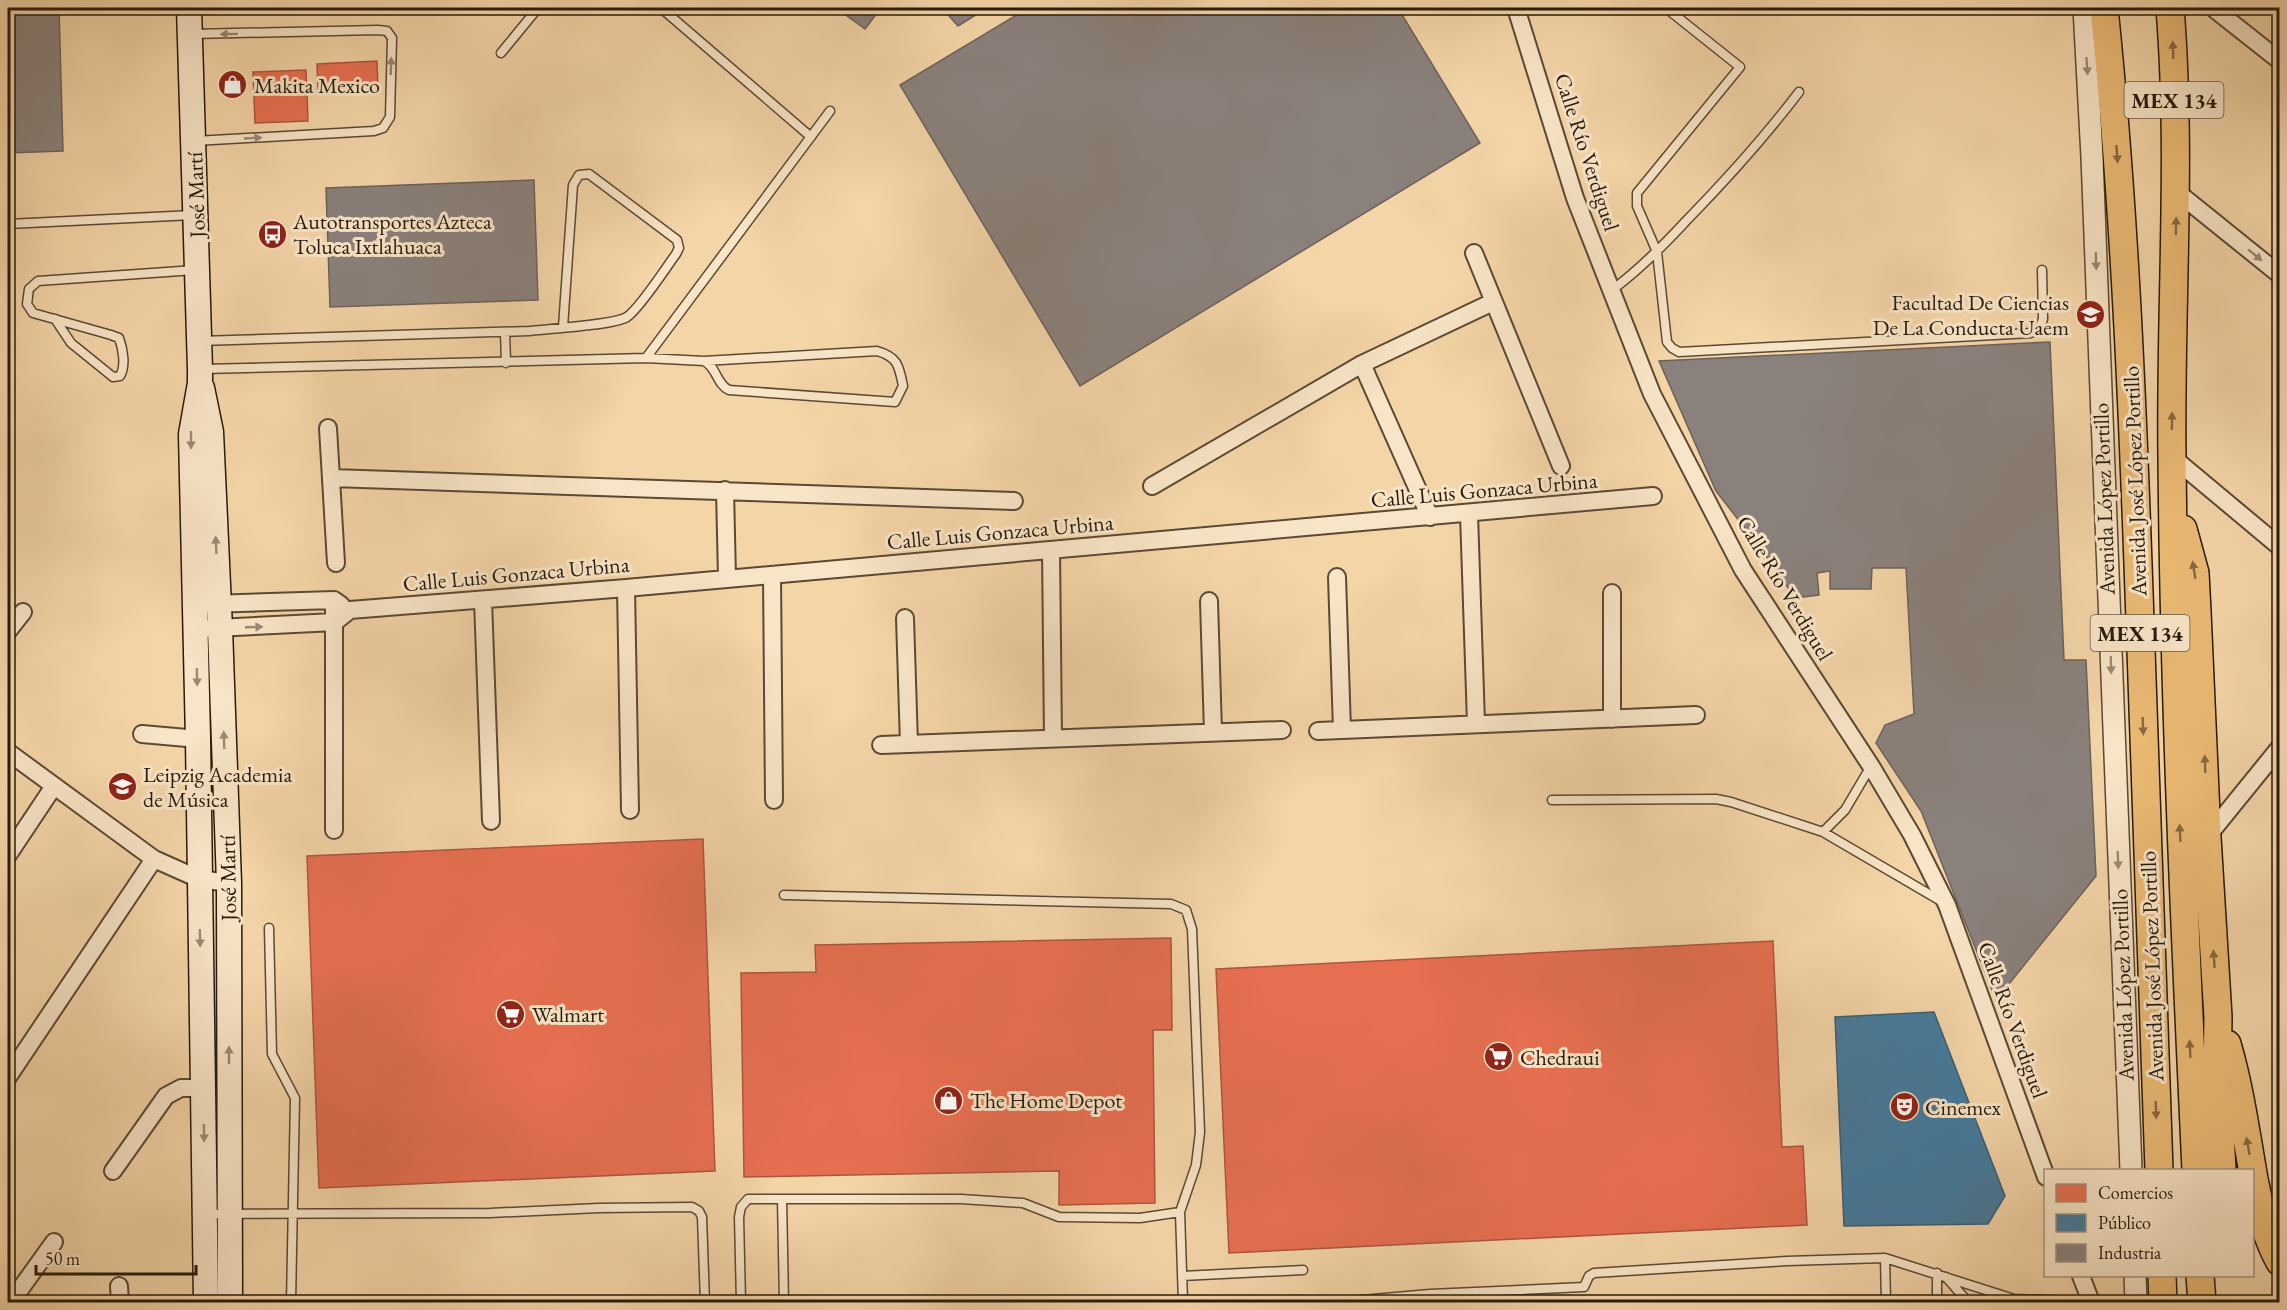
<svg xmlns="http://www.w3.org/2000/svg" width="2287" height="1310" font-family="'EB Garamond',serif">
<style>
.shops{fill:#e76f51;stroke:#ad563d;stroke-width:1.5}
.public{fill:#457b9d;stroke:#3c5e72;stroke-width:1.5}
.industry{fill:#8a817c;stroke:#6c625b;stroke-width:1.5}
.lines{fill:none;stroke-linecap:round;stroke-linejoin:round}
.service-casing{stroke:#5a4a34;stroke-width:11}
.minor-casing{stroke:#5a4a34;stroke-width:20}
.tertiary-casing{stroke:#5a4a34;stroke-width:24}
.secondary-casing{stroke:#271b0d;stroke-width:27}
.primary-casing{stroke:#271b0d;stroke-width:30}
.service{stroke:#f8e4c6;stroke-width:8}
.minor{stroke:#f8e4c6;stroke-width:16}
.tertiary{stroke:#f8e4c6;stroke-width:21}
.secondary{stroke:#f8e4c6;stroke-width:24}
.primary{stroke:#eaba74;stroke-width:27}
.oneway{fill:#9a8a73}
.oneway2{fill:#886a40}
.labels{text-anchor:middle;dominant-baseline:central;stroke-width:6;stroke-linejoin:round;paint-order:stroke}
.shield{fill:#f8e4c6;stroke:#665744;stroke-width:1.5}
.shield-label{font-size:21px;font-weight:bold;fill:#271b0d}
.poi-label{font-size:22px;fill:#271b0d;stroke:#f8e4c6;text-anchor:start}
.street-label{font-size:22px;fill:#271b0d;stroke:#f8e4c6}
</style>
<rect width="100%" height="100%" fill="#f4d5a8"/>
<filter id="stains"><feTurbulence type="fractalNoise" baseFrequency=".00333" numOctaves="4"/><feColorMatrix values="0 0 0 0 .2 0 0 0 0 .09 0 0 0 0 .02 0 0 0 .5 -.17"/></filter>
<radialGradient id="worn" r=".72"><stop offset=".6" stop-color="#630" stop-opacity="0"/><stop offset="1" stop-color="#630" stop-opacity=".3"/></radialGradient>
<path class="shops" d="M377,61L378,89L318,91L317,64Z
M306,70L308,121L255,123L253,72Z
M703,839L715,1171L319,1188L307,856Z
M1171,938L1172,1030H1153L1155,1203L1059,1205V1171L744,1177L741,973L816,972L815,945Z
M1773,941L1782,1147L1803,1146L1807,1225L1229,1253L1216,969Z
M1301,1295L1302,1302H1215V1299Z"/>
<path class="public" d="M1934,1012L2005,1196L1988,1224L1844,1226L1835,1017Z"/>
<path class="industry" d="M8,8H59L63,151L8,153Z
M836,8H881L865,29Z
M942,8H987L958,26Z
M1028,8H1398L1480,143L1080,386L900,85Z
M534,180L538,300L330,307L326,188Z
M2050,342L2064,660H2086L2096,876L1996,1000L1921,811L1876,743L1885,725L1914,714L1906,568H1872L1871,589H1830V571L1817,573L1819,595L1795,598L1764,553L1716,491L1659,361Z"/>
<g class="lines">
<defs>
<path id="service" d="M661,8L811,137
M1666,8L1740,67L1637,193V206L1657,252L1667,342L1672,348L1679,352L2031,333L2040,327L2043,319L2042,270
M192,34L378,30L387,31L392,38L390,117L383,128L374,131L195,141
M501,53L538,8
M8,224L193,215
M1612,290C1639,270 1663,246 1686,221C1726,180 1764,138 1799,92
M55,319L71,343L113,377L120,376C126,366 123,349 119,338L111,335L33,313L27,304L29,289L38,281L195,270
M505,332L506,363
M200,341L529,331C548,329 614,325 627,317C640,308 665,269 676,254L679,248L677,240L589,174L579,175L573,185L563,327
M646,358L830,111
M203,369L646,358L704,361L877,351C898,357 899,366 903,386L895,402L729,390C716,384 717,367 704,361
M1552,800L1716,799L1731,802L1823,832L1941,901
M1823,832L1845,810L1871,766
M784,895L1171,904L1186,910L1192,929L1200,1132L1196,1165L1180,1212
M269,928L272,1054L295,1098L291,1302
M782,1199L784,1302
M206,1214L490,1213L599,1208L692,1207L699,1211L702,1217L705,1302
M1885,1258L1886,1302
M1937,1273V1302
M1182,1276L1303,1270
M1946,1277L1968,1302
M741,1302L739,1217L741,1207L748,1199H961L1023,1203L1059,1217L1140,1218L1180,1212L1183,1302
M1339,1302L1430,1294L1584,1287L1589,1276L1594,1273L1787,1261L1885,1258L2014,1299L2107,1302"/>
<path id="minor" d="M1516,8L1575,198L1652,394L1743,570L1871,766L1912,835L1947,905L2046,1177
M2213,8L2280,61
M2177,192L2280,275
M1474,253L1561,466
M1362,364L1430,517
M328,428L336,563
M2171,456L2280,547
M332,478L1014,501
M1152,486L1362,364L1493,302
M725,490L727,578
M1469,514L1476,723
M1051,550L1053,738
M772,575L774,800
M1337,577L1342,730
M626,588L630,810
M1612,593V719
M483,600L491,821
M1209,601L1213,732
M210,604L334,600L341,605
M905,618L909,744
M196,629L335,622L350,610L626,588L1653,496
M8,631L23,612
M1318,731L1696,715
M142,734L198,739
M881,745L1282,730
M8,752L154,859L199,879L229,883
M334,830V600
M2207,837L2280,747
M8,855L54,786
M8,1077L154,859
M113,1171L166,1096L181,1088H203
M2081,1276L2091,1302
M119,1286L120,1302
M11,1302L54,1242"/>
<path id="tertiary" d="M2084,8L2092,157L2131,1170
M2135,1276L2136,1302"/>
<path id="secondary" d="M189,8L200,369V383L191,434L198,739L206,1302
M202,388L211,432L220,628L229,883L230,1302"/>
<path id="primary" d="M2104,8C2125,211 2133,416 2140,621C2146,804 2152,987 2159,1170
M2170,8C2182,158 2170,307 2172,458C2174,695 2185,933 2196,1170
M2183,529L2195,573L2197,611L2207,837L2218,1017L2217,1076L2222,1170
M2227,1044C2240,1088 2246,1134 2254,1179C2260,1208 2265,1236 2280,1262
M2162,1276L2163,1302
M2200,1276L2202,1302"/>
</defs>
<use href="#service" class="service-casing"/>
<use href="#minor" class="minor-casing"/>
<use href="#tertiary" class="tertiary-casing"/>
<use href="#secondary" class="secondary-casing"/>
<use href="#primary" class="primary-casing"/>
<use href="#service" class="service"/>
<use href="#minor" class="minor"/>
<use href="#tertiary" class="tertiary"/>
<use href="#secondary" class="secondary"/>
<use href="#primary" class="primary"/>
</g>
<defs><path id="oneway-solid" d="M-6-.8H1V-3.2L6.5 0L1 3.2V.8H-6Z" transform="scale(1.5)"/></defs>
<g class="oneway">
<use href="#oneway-solid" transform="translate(229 34) rotate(179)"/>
<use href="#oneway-solid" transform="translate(391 66) rotate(-88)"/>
<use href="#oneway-solid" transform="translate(2087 66) rotate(86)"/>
<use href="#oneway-solid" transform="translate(253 138) rotate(-3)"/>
<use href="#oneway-solid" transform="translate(2255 255) rotate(39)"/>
<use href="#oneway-solid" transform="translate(2096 261) rotate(88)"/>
<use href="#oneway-solid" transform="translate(191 440) rotate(90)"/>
<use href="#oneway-solid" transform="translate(216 545) rotate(-93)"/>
<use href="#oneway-solid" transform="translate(254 627) rotate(-2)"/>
<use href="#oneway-solid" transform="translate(2111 665) rotate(88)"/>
<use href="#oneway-solid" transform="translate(197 677) rotate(89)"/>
<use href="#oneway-solid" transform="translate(224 740) rotate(-92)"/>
<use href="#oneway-solid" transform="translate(2118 860) rotate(88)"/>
<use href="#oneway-solid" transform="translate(200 938) rotate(89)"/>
<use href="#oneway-solid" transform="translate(229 1055) rotate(-90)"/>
<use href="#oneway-solid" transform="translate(204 1133) rotate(89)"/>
</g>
<g class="oneway2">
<use href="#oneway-solid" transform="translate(2173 50) rotate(-92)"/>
<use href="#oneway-solid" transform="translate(2117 154) rotate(86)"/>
<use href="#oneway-solid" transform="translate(2176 226) rotate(-89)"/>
<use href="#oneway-solid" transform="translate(2172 421) rotate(-89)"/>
<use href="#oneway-solid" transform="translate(2194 570) rotate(-99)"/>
<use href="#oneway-solid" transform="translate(2143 726) rotate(88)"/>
<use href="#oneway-solid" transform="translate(2205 764) rotate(-92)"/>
<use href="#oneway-solid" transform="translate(2180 833) rotate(-93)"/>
<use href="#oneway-solid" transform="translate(2214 959) rotate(-94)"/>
<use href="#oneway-solid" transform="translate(2190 1049) rotate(-93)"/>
<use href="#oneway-solid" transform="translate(2156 1110) rotate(88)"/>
<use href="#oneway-solid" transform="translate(2248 1146) rotate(-100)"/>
</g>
<defs>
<symbol id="shop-disc" viewBox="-11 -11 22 22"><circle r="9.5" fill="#8f2418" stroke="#f8e4c6"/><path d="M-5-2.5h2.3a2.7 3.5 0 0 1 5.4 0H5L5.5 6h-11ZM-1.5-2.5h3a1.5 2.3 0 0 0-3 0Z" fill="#fff"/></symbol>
<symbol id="bus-disc" viewBox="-11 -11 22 22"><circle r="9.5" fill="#8f2418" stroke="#f8e4c6"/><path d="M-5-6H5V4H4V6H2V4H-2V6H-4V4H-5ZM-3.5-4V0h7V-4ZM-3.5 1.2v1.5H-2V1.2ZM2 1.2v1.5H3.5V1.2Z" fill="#fff"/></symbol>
<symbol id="university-disc" viewBox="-11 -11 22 22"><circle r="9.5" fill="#8f2418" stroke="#f8e4c6"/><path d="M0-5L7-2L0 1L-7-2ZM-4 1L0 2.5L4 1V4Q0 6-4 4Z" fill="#fff"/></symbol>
<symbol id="school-disc" viewBox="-11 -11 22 22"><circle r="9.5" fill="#8f2418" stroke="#f8e4c6"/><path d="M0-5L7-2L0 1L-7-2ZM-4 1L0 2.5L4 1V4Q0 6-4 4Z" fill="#fff"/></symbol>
<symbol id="supermarket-disc" viewBox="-11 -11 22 22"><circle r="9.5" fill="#8f2418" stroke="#f8e4c6"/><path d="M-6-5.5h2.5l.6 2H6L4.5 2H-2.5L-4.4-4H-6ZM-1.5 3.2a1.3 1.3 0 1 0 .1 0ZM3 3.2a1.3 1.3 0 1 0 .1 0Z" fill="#fff"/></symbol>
<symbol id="theatre-disc" viewBox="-11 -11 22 22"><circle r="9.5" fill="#8f2418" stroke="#f8e4c6"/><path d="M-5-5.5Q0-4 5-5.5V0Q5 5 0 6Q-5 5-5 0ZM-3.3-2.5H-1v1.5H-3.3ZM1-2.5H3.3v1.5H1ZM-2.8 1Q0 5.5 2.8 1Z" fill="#fff"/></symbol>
</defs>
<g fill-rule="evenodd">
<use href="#shop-disc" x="216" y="68" width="33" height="33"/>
<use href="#bus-disc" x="256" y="218" width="33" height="33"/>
<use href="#university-disc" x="2074" y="298" width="33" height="33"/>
<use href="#school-disc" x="106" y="770" width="33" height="33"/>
<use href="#supermarket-disc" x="494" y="998" width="33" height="33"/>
<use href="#supermarket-disc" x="1482" y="1040" width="33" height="33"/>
<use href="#shop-disc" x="932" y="1084" width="33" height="33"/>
<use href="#theatre-disc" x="1888" y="1090" width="33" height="33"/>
</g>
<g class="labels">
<g class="shield">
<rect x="2124.5" y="82" width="99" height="36" rx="4.5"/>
<rect x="2090.5" y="615" width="99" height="36" rx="4.5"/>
</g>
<g class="shield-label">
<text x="2174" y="100">MEX 134</text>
<text x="2140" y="633">MEX 134</text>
</g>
<g class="poi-label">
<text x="254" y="85">Makita Mexico</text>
<text x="293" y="221">Autotransportes Azteca<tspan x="293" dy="25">Toluca Ixtlahuaca</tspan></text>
<text x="2069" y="302" text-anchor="end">Facultad De Ciencias<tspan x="2069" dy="25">De La Conducta Uaem</tspan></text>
<text x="143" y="774">Leipzig Academia<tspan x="143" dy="25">de Música</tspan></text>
<text x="532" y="1014">Walmart</text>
<text x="1520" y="1057">Chedraui</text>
<text x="970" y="1100">The Home Depot</text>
<text x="1925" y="1107">Cinemex</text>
</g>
<g class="street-label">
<text transform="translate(1587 152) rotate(72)">Calle Río Verdiguel</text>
<text transform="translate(196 195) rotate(-92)">José Martí</text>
<text transform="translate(2135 481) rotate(-92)">Avenida José López Portillo</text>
<text transform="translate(1484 490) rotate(-5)">Calle Luis Gonzaca Urbina</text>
<text transform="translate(2104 499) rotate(-92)">Avenida López Portillo</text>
<text transform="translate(1000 532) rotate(-5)">Calle Luis Gonzaca Urbina</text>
<text transform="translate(516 574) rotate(-5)">Calle Luis Gonzaca Urbina</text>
<text transform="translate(1785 588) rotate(59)">Calle Río Verdiguel</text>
<text transform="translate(228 878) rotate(-91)">José Martí</text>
<text transform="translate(2152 966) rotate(-92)">Avenida José López Portillo</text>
<text transform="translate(2123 985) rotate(-92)">Avenida López Portillo</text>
<text transform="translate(2013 1020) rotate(70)">Calle Río Verdiguel</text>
</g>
</g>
<rect width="2287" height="1310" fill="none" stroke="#f4d5a8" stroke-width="30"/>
<rect x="9" y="9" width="2269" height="1292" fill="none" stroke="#271b0d" stroke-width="3"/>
<rect x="15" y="15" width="2257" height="1280" fill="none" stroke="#271b0d" stroke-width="1.5"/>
<rect x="2044" y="1169" width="210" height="108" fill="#f8e4c6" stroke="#a4947c" stroke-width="1.5"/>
<rect x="2056" y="1184" width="30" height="18" fill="#e76f51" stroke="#a4947c" stroke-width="1.5"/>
<text x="2098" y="1199" font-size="18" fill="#271b0d">Comercios</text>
<rect x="2056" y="1214" width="30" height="18" fill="#457b9d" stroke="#a4947c" stroke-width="1.5"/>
<text x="2098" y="1229" font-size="18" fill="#271b0d">Público</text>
<rect x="2056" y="1244" width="30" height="18" fill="#8a817c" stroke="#a4947c" stroke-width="1.5"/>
<text x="2098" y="1259" font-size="18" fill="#271b0d">Industria</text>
<path d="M36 1265v9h160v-9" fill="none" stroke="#271b0d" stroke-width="3"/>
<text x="45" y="1265" font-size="18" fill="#271b0d" stroke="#f8e4c6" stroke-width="4.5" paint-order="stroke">50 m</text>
<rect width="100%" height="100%" filter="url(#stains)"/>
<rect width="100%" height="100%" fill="url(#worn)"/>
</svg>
